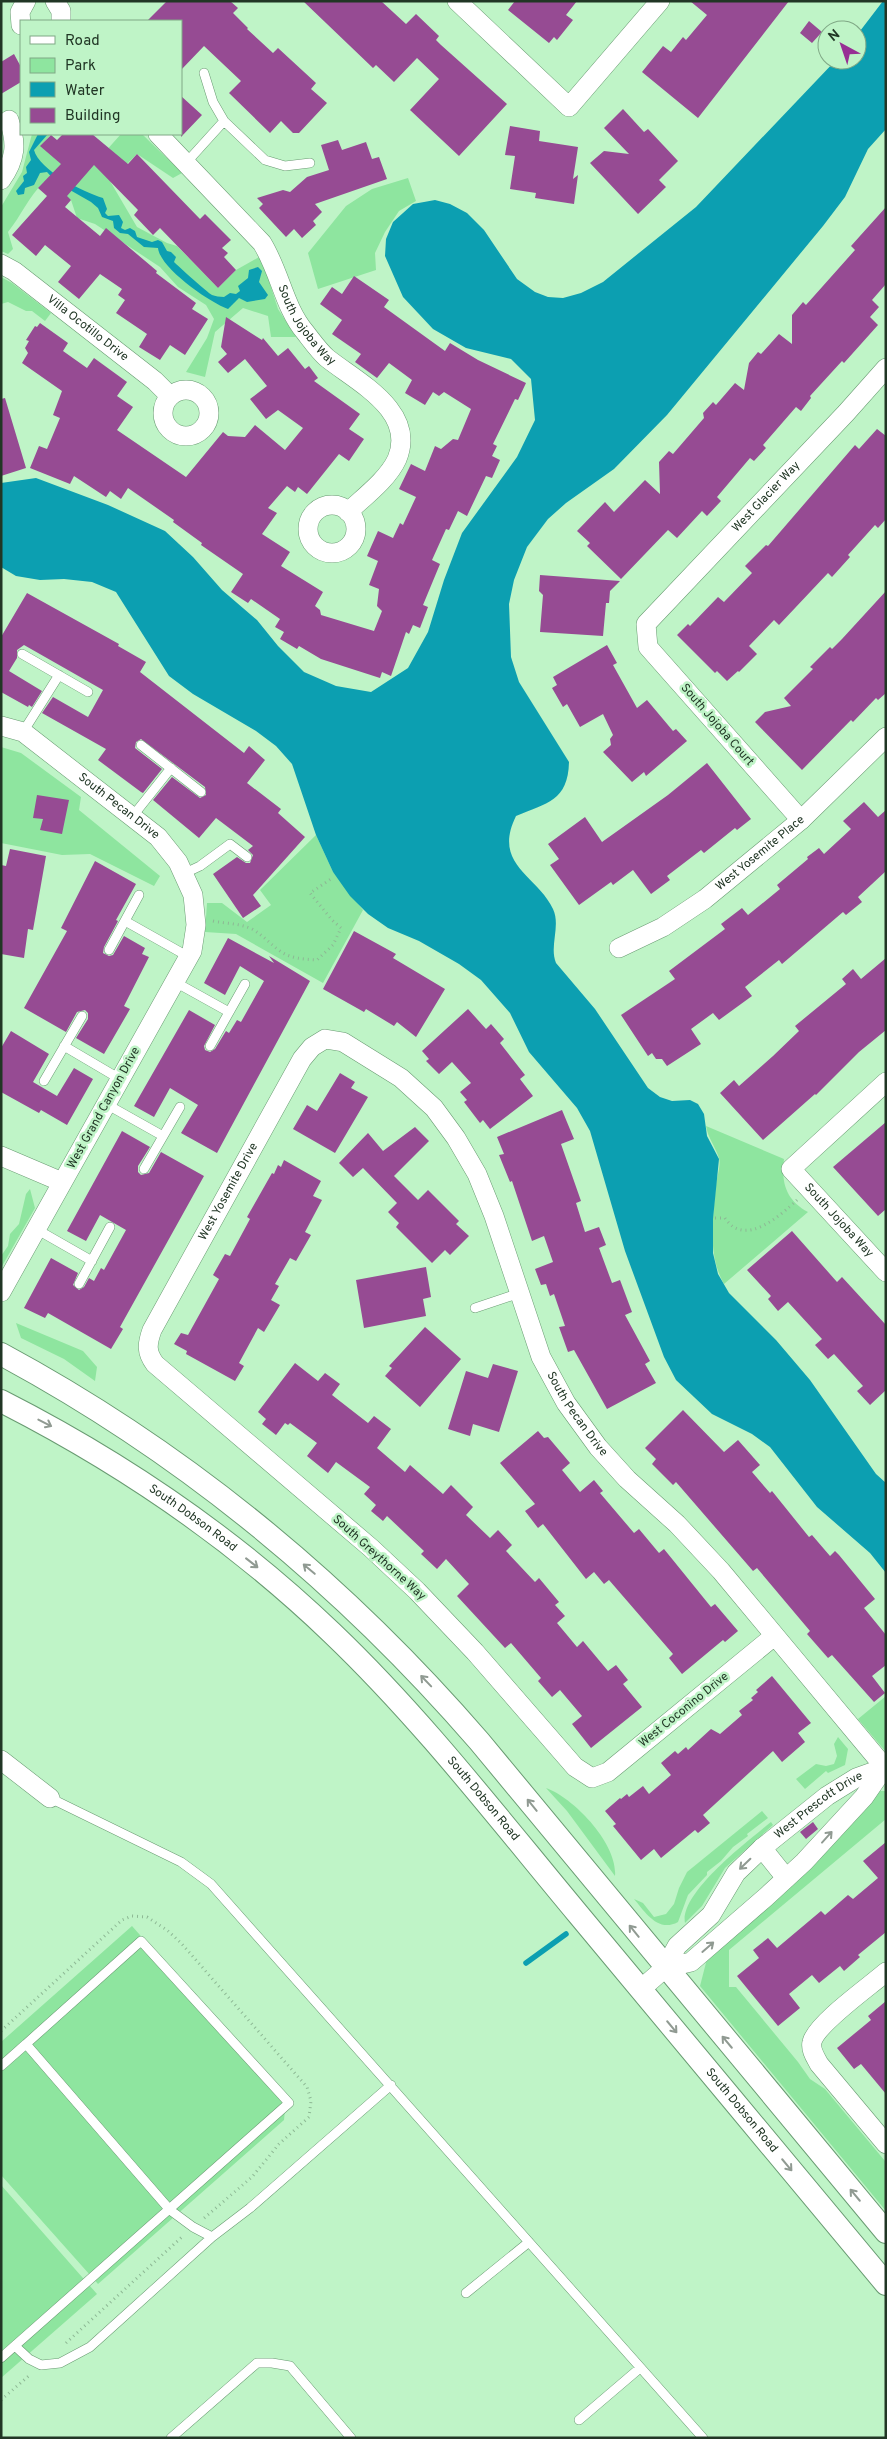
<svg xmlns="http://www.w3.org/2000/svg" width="887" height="2439" font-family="Overpass,sans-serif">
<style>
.green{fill:#8ee59f}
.water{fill:#0c9fb1}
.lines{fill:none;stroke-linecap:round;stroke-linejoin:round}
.stream{stroke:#0c9fb1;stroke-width:5.5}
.building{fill:#964b93}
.service-casing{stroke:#699b72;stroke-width:10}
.minor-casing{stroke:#699b72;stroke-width:20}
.tertiary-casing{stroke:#699b72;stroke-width:24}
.path{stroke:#8db894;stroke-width:3;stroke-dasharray:1 4;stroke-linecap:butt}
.service{stroke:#fff;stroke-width:9}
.minor{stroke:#fff;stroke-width:19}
.tertiary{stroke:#fff;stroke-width:22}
.oneway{stroke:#909a92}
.labels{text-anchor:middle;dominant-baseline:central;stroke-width:5;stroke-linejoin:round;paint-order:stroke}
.street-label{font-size:12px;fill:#213625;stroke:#bff4c7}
</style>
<rect width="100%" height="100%" fill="#bff4c7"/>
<path class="green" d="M32,134H51L41,146L80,180L121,134H142L182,173L173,178L137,154L110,181L137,227L167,243L177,246L218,288L236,270L261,256L278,309L296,337H271L268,316L243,308L215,332L205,377L186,372L207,338L214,319L206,305L178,287L160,267L95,224L77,218L71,200L44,182C29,196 21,216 8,232L13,249L8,254L1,251V207L22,172Z
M408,178L416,201L399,211L385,232L375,253L376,270L318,289L308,253L346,206L372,189Z
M1,277L12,283L51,313L45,321L32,311H26L8,302L1,304Z
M1,747L21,753L81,797L79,810L160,876L154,886L90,854L62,855L1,843Z
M316,835L333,872L363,910L323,983L236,934L205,932L207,903H222L247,922L271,905L260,890Z
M706,1126L784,1159C781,1183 786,1200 808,1212L724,1284C707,1254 713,1217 716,1185C717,1177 721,1165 719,1158C715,1146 708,1138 706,1126Z
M30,1189L35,1208L1,1268V1256L8,1246L10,1234L19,1224L26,1194Z
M16,1323L83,1351L97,1367L95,1381L64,1359L21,1338Z
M886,1696V1752L858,1719Z
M838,1737L848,1749L845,1765L828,1773L826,1771L805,1789L796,1779L816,1764L826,1766L834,1764L837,1756L834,1744Z
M546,1788C574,1798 618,1844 615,1876L567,1811Z
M878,1791H886V1819L729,1950V1987H736L798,2062L810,2079L825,2089L885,2161L886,2211L700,1986L708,1955Z
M762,1811L768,1818L747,1834L748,1836L733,1847L721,1861L707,1872V1875L688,1895L678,1922C658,1933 645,1912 634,1899L643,1903L654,1917L666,1914L674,1904L679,1888L687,1872Z
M771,1822L773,1825L725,1868L702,1906L685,1923C679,1893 749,1840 771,1822Z
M132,1926L286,2100L284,2120L98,2284L1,2175V2042Z
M1,2185L97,2294L1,2378Z"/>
<path class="water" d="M883,1H886V129L868,149L845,197L823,226L667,415L614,469L566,503L548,519L527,547L514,580L509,604L511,657L519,682L569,762C568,801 547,803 516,816C492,865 537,875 553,909C561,926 549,946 556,963L595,1009L648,1088L660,1097L672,1101L690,1100L698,1104L704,1114L707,1136L719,1159L713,1219V1253L718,1274L729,1293L776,1340L810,1380L876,1474L886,1483V1573L870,1553L817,1507L770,1447L752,1434L712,1414L676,1380L664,1357L625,1251L590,1131L577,1108L529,1052L510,1013L481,980L459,964L419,941L388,928L368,914L350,896L333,872L316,835L292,764L276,746L256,731L193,694L169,676L116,592L92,582L64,579L40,580L16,576L1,567V483L36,478L108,505L165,531L193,557L222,590L257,620L278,646L304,672L336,686L371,692L408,668L428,632L444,580L462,533L517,457L535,420L531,379L511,359L466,348L433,329L403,297L385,256L386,239L393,222L413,204L435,200L450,204L467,213L484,230L517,279L535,292L548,297L563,298L581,293L603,282L696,207L836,60H857V35Z
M38,134H48L34,150C39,170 83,192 103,198L107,209L105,213L108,216L119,215L123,222L121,228L125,230L130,228L135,231L137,237L152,242L158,240L162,242L167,251L171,252L176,257L174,262C178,266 208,293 212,295C215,296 220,297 224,297L230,293L236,294L240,291L238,286L248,278L249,270L258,267L262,271L259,282L268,295L265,299L247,302L239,298L228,309C209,302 160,268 158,248L144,247L128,234L120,233L114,228L113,221L102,217L98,208L91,202L56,182L47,172L40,173L34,185L25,188L24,194L18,195L16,191L24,181L23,176L27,173L26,167L31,160L29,152Z"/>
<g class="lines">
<path class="stream" d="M526,1963L566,1934"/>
</g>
<path class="building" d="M167,1H230L238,8L233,13L248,28L247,29L273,53L278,48L316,83L311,89L327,103L299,133H293L281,121L270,133L229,93L241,81L204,46L181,70V21H147Z
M303,1H381L406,24L416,14L439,36L436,40L441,45L507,104L459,156L410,110L439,79L417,58L394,82L376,65L373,68Z
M515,1H577L566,15L573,20L557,40L554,37L549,43L508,10Z
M690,1H789L698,118L642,72L663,46L671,52L683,37L686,40L707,15Z
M809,21L822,32L812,43L800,33Z
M14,54L21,67V82L1,94V62Z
M181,96L202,115L181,137Z
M623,109L644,132L648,129L678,161L659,180L666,187L638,214L590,163L604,151L629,154L604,128Z
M510,126L540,131L539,141L578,147L573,179L578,175L574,204L535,198L536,193L510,189L515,156L505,155Z
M63,134H92L128,164L137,154L200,219L205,214L231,240L222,248L228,253L224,257L236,270L218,288L160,228L153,235L134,215L138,210L94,165L67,196L71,200L65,207L100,236L106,228L157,271L156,273L196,303L192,309L208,319L185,355L170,345L160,360L139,347L147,334L116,313L125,300L118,295L122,289L100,274L79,299L58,282L71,266L45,245L36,256L12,235L47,196L38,188L61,164L40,146L51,135L57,140Z
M338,140L342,150L366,142L372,159L379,157L387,179L315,204L322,212L313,221L316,225L302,238L294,229L286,237L259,208L263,204L257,198L283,190L290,192L307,177L329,170L321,145Z
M886,207V284L872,300L879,307L870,317L878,325L844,363L842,361L810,396L811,398L801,411L796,407L763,445L766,448L754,461L750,458L717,497L721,501L707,516L702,511L677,538L668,530L621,579L587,546L590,543L577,531L605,502L614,512L645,480L660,494L659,462L669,451L673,454L704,418L703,413L713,402L716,405L735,383L744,390L749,363L758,352L761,354L779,334L792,344V315L803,302L806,305L855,250L851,246Z
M354,276L389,300L384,307L445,351L450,343L478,360L526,383L518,400L515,399L493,444L497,446L492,456L500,460L492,478L486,476L467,516L458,511L449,530L446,529L432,560L440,564L423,605L428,607L420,628L413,625L409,634L406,632L391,676L382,672L380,678L321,659L299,646L297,649L280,639L284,632L275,627L280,619L251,599L248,603L231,592L243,574L201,545L202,543L173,522L174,520L128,488L121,499L110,491L106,497L74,476L70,484L30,468L39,446L47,449L60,418L53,415L62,391L22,363L28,353L25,348L29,341L26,340L35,326L37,327L40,323L68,343L63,351L87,368L94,358L127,382L117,396L133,407L117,430L186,477L223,432L228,436L245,437L255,425L285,450L303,428L278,410L266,419L250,399L267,386L245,359L228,373L218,362L227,354L221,347L226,317L262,340L263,338L278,356L288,348L305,369L309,366L318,378L314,381L360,414L349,429L364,439L349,461L339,454L307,494L298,487L295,492L287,486L268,508L277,513L262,534L290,552L281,566L323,592L315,606L320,610L321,615L374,631L382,611L377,606L379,589L369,585L378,561L367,556L378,531L393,538L400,523L403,525L416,497L399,489L411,464L425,471L435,446L441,449L453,439L458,440L471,409L444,392L439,396L433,392L425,405L405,393L412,380L389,363L377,378L355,362L361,354L332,334L342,320L320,304L332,287L342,294Z
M5,398L26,468L1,476V399Z
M877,429L886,436V519L878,528L875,525L848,555L850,557L832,577L828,573L779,625L774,620L749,646L757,654L739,672L738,671L727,681L717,671L715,673L677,635L688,624L690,626L718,597L724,602L752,573L745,566L766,545L768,546L855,445L859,449Z
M540,575L620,581L610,591L609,603H606L603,636L540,632L543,595L539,591Z
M886,591V693L878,700L876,698L853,722L851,720L802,770L755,722L765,712L791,706L784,698L813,669L810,667L830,647L832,649L842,639Z
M27,593L119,644L118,646L146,662L140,672L244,753L249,746L265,760L247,783L281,809L278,813L305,837L253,895L261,906L243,918L213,874L237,857L246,863H250L253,855L248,850L253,846L216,818L199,838L153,800L172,777L200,798L206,795L205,787L141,739L136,742L135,748L162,769L143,793L141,792L98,760L106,749L42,713L53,697L88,717L103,690L24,645L17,650V658L9,671L42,691L32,707L29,705L28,707L1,692V637Z
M607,645L617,663L613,665L637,708L647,700L673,731L676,729L687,741L646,776L644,772L632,782L603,752L611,745L610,739L613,735L603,714L580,727L567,704L563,707L552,688L557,685L553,677Z
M707,763L751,819L737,830L735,828L704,853L701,850L667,876L670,880L651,894L633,870L613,885L611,882L579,905L550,865L559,859L548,844L585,817L602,842L668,795Z
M37,795L69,800L62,834L40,830L43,819L33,818Z
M864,802L878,817L886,810V871L858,897L862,902L846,915L843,912L782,964L779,960L745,987L752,996L719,1020L713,1013L691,1029L701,1044L667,1066L662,1059H656L652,1053L648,1056L621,1015L675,979L669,971L725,929L721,924L742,908L748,915L780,889L777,885L808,859L807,857L819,848L824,854L851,829L843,821Z
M10,849L46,856L33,930L28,929L24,958L1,954V865L6,866Z
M95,861L136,884L116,920L118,921L104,947L103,953L109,956L113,955L124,936L145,948L142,954L149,957L124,1006L130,1009L104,1054L76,1038L88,1019V1013L85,1010L77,1012L66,1032L24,1008L67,931L61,928Z
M354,931L396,954L393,958L445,989L416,1037L397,1022L394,1026L366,1009L364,1012L323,989Z
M228,938L274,963L269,956L310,981L217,1153L181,1133L198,1105L170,1088L154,1117L134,1106L189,1010L215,1025L204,1046L205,1050L210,1052L215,1049L226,1031L229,1033L237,1020L241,1022L264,981L240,966L225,995L204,983Z
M886,958V1030L859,1052L816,1095L815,1094L763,1140L720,1093L734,1080L739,1086L773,1056L799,1031L795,1026L846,984L842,979L853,969L861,979Z
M468,1009L486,1029L491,1024L504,1039L500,1043L525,1075L520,1079L533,1096L490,1129L483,1120L480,1123L464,1102L467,1100L460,1092L471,1083L452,1062L439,1074L426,1061L429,1059L422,1051Z
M11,1031L49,1054L33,1082L57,1096L74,1068L93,1079L67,1125L41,1110L39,1113L1,1092V1048Z
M340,1073L355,1082L351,1088L368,1097L335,1153L293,1129L307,1105L317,1111Z
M562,1110L574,1139L561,1144L581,1201L576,1203L585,1232L599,1227L606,1245L599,1248L612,1283L620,1280L632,1312L625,1315L650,1361L645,1364L656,1383L607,1409L574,1350L568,1352L559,1327L565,1326L554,1294L550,1296L546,1284L541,1285L535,1269L553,1262L544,1236L532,1241L512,1181L510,1182L499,1155L504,1154L497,1137Z
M886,1122V1209L878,1216L833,1167Z
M415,1127L429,1141L394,1176L418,1200L428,1190L459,1221L456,1224L469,1236L450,1255L445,1250L432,1263L396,1227L399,1223L388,1212L397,1203L363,1168L353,1177L339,1163L368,1133L383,1151Z
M122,1131L150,1147L138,1166V1172L141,1175L149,1173L161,1152L204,1176L120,1327L123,1329L111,1349L48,1313L45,1318L24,1308L51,1258L78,1273L73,1285L79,1290L84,1287L89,1278L94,1281L101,1268L104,1270L126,1230L100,1215L86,1241L67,1231Z
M284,1160L321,1181L313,1196L322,1200L305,1232L311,1235L296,1261L290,1258L275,1284L279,1286L271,1300L280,1305L264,1332L258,1328L239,1363L244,1366L235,1381L186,1354L187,1351L174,1344L181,1333L188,1335L219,1279L213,1275L225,1254L230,1256L250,1219L247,1217L272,1173L274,1174L278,1165L281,1167Z
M792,1231L837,1282L842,1277L886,1325V1390L870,1405L857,1391L863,1386L834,1354L828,1359L815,1345L822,1339L788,1302L778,1311L768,1299L771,1296L747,1270Z
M426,1267L431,1297L423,1299L426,1316L364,1328L356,1280Z
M425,1327L461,1359L420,1407L385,1376L392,1368L389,1366Z
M295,1363L318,1381L325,1373L340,1384L332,1395L368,1423L374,1416L391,1429L377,1448L405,1472L410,1465L443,1494L451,1485L473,1507L466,1515L490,1538L498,1530L512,1545L506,1551L535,1582L539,1578L559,1602L555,1605L565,1616L557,1623L577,1647L583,1641L608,1671L616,1665L628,1680L623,1684L642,1707L591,1748L572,1724L582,1716L560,1690L552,1697L538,1681L541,1678L511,1643L505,1648L457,1596L469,1584L446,1559L437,1569L421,1554L424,1551L387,1516L383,1521L371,1511L376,1505L364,1494L370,1487L336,1462L328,1473L307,1456L317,1443L290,1423L288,1425L285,1423L276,1435L262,1424L266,1419L258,1412Z
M493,1364L518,1371L499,1432L473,1424L470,1436L448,1429L466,1371L488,1378Z
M683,1410L724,1452L738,1440L760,1465L752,1472L770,1493L772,1491L809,1537L812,1535L830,1556L835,1551L839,1555L875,1599L864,1608L886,1635V1665L872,1676L885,1693L874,1702L832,1655L828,1658L807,1634L810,1631L757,1568L753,1571L676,1482L673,1485L652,1464L656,1459L645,1448Z
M538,1431L544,1438L548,1437L570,1463L562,1470L580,1492L594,1480L603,1491L600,1493L634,1533L639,1529L659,1553L664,1549L711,1607L715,1604L738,1631L725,1642L723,1640L682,1674L669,1658L673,1654L609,1580L604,1584L594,1572L586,1579L543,1524L538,1528L525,1511L535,1504L500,1463Z
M772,1676L811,1723L798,1733L805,1742L782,1762L773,1751L703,1815L710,1823L698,1833L695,1830L661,1858L654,1849L641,1860L613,1826L616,1824L605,1811L620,1798L621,1799L627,1794L629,1797L643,1786L649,1794L671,1775L661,1763L675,1751L678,1754L686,1747L688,1750L711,1729L720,1734L742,1715L739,1711L753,1700L751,1698L758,1692L756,1690Z
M813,1822L818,1829L806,1839L800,1832Z
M886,1842V1932L858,1955L860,1957L844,1971L840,1966L819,1983L812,1975L789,1994L800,2008L778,2026L737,1976L759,1958L753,1950L768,1938L777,1948L821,1911L825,1915L848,1895L853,1899L878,1878L863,1861Z
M886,2001V2094L861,2064L854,2069L837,2048L871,2020L868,2016Z"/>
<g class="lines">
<defs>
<path id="service" d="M204,73L213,102L224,121L265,160L285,166L310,163
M186,163L224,121
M22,654L88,692
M23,732L59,675
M141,745L201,792
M132,817L171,768
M183,874L200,866L230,844L247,857
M125,921L189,957
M109,950L139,895
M175,982L229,1012
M64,1046L120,1079
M210,1046L245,984
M44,1081L82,1016
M106,1104L163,1136
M144,1169L180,1107
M36,1229L92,1261
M79,1284L110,1227
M475,1308L520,1293
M50,1798L181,1862L211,1884L703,2438
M1,2066L26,2044L170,2210L193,2227L212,2237L250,2208L391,2085
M466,2293L529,2242
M15,2346L29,2359L41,2365L60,2363L90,2347L212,2237
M1,2358L289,2103L141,1941L26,2044
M579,2420L640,2368
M171,2438L257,2363H272L290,2366L351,2438"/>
<g id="minor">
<path d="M55,1L61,11V21"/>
<path d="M457,1L569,107L660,1"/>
<path d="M21,25L20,12L26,1"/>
<path id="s1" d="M158,134L262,243C280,272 284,307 305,332C312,341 319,351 327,358C357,382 417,411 397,459C388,479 364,497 348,512"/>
<path d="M1,180C16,159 17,144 9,120"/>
<path id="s2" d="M1,264L14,271L155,381L170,396"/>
<circle cx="186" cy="413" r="23"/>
<circle cx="332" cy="529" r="24"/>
<path id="s3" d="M1,726L23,732L158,837L178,862L193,895L196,925L192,951L1,1292"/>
<path id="s4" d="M801,820L648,647L646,624L846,413L886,368"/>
<path id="s5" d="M619,948L663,927L705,899L801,820L886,737"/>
<path id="s6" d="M886,1082L791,1169L886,1272"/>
<path d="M1,1156L62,1182"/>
<path id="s7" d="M773,1637L608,1772L592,1778L575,1767L475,1652L417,1591L371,1548L155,1364C146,1352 147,1344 152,1330L302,1059L312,1047L325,1039L343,1042L401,1078L434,1108L456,1138L477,1174L494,1216L541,1357L566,1403L598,1447L627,1479L677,1524L721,1571L886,1769"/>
<path d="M1,1760L50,1798"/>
<path d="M762,1848L786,1878"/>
<path d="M665,1968L691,1962L766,1897L804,1862L864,1797L884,1768"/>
<path d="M886,1972C870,1986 816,2024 812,2042C810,2050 816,2058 819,2064L886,2144"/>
<path id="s8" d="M641,1989L665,1968L677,1946L711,1915L736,1873L762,1848L827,1796L856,1778L884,1768"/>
</g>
<g id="tertiary">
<path d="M1,1354C183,1452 344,1585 479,1741L886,2232"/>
<path id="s9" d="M1,1401C121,1462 234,1539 332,1633C422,1719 498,1818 578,1914C681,2037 783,2161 886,2284"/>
</g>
</defs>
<use href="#service" class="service-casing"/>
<use href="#minor" class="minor-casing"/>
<use href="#tertiary" class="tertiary-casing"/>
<path class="path" d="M213,921C227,924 239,923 252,929C263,935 270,944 280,951C291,959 304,959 317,960L333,945L341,928L332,920L310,893L331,879
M715,1218H725C744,1248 780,1216 797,1200
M1,2031L122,1920L132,1916L147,1917L167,1930L181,1943L307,2087L311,2101L309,2117L279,2144L252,2177L203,2219
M66,2343L183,2236
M1,2400L31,2374"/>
<use href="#service" class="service"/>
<use href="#minor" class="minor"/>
<use href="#tertiary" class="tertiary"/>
</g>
<defs><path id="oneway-shaft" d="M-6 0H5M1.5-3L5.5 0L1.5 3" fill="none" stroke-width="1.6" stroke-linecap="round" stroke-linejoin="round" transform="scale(1.25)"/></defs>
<g class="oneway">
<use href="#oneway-shaft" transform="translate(45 1423) rotate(27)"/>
<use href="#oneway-shaft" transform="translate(252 1563) rotate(38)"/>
<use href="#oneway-shaft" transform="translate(309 1569) rotate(-140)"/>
<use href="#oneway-shaft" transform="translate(426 1681) rotate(-134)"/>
<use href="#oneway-shaft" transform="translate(532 1805) rotate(-129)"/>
<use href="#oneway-shaft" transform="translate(827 1837) rotate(-48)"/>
<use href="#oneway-shaft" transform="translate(745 1864) rotate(136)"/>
<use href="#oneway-shaft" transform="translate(634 1931) rotate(-129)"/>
<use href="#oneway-shaft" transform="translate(708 1947) rotate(-41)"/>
<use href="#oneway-shaft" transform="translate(672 2027) rotate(50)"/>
<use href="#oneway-shaft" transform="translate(727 2042) rotate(-130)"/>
<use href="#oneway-shaft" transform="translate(787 2165) rotate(50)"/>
<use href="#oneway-shaft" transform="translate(855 2195) rotate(-130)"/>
</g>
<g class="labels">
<g class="street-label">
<text stroke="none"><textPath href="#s1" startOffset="245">South Jojoba Way</textPath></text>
<text stroke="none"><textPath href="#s2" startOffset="108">Villa Ocotillo Drive</textPath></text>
<text stroke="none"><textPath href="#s4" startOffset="429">West Glacier Way</textPath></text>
<text transform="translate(717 725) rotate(49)">South Jojoba Court</text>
<text stroke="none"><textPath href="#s3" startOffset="144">South Pecan Drive</textPath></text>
<text stroke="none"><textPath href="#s5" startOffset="171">West Yosemite Place</textPath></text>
<text transform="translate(104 1108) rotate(-61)">West Grand Canyon Drive</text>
<text stroke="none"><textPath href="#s7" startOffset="1028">West Yosemite Drive</textPath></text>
<text stroke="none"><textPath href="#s6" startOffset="199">South Jojoba Way</textPath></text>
<text stroke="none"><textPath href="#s7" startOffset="1682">South Pecan Drive</textPath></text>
<text stroke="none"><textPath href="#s9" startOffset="225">South Dobson Road</textPath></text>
<text transform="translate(379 1558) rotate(42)">South Greythorne Way</text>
<text transform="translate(684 1710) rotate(-39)">West Coconino Drive</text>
<text stroke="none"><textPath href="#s9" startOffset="630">South Dobson Road</textPath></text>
<text stroke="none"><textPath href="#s8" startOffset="259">West Prescott Drive</textPath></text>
<text stroke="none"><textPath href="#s9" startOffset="1035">South Dobson Road</textPath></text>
</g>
</g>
<rect width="887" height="2439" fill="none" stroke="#213625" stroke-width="5"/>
<rect x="20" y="20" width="162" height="115" fill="#bff4c7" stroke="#80a886"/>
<rect x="30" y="36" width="25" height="8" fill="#ffffff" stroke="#80a886"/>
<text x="65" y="45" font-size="15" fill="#213625">Road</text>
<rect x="30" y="58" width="25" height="15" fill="#8ee59f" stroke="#80a886"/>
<text x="65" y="70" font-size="15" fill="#213625">Park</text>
<rect x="30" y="82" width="25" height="15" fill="#0c9fb1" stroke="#80a886"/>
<text x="65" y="95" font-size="15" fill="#213625">Water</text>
<rect x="30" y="108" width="25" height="15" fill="#964b93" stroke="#80a886"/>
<text x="65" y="120" font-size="15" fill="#213625">Building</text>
<g transform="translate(842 45) rotate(320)"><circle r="24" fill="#bff4c7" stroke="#80a886"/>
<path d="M0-4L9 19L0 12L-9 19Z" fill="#973094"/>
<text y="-8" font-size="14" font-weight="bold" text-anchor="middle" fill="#213625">N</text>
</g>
</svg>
